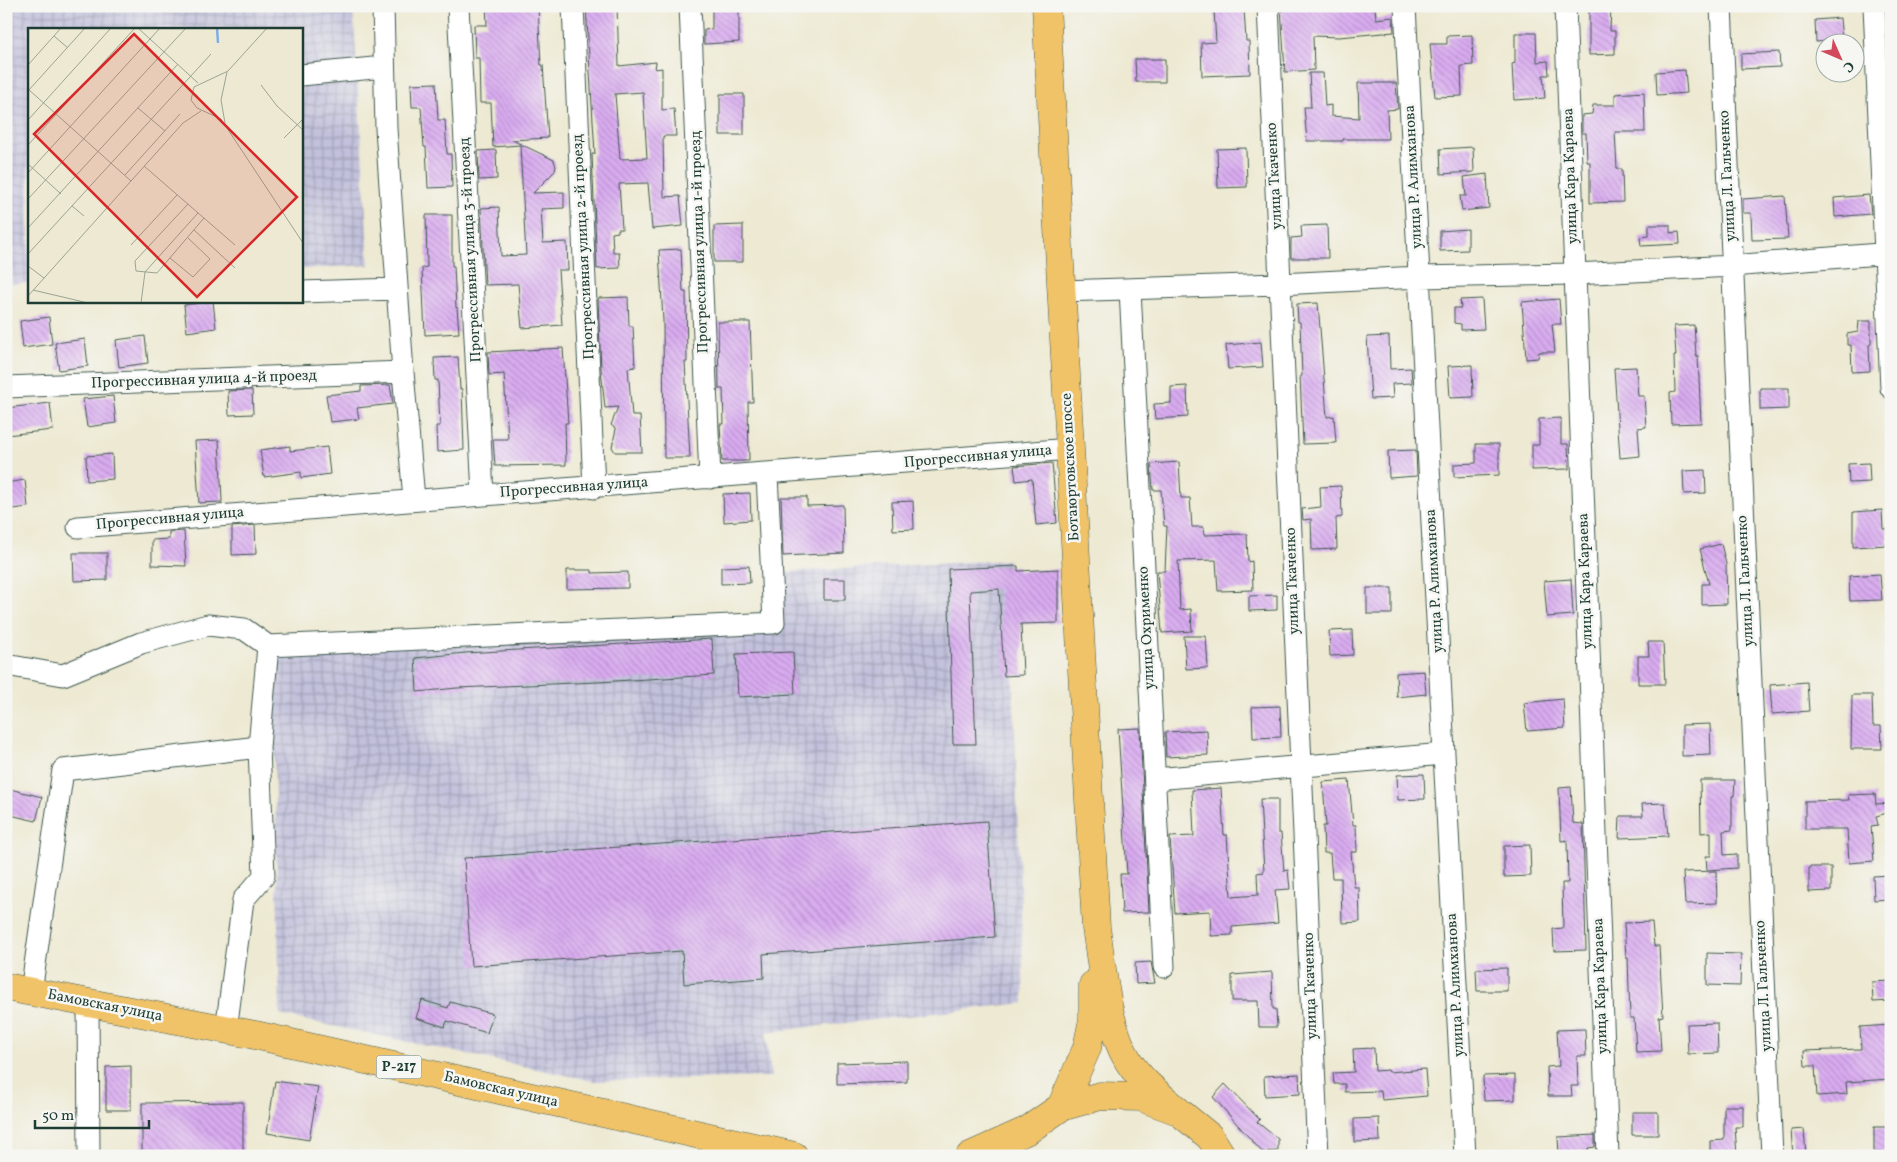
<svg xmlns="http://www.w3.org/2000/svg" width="1897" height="1162" font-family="Vollkorn,serif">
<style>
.industrial{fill:url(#industrial-grid)}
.building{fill:url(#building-back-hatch);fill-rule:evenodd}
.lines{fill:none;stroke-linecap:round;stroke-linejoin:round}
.minor-casing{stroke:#3e574c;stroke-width:23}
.major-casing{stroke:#3e574c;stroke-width:29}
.highway-casing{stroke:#3e574c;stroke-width:29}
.minor{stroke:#fff;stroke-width:21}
.major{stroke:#f1c369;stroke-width:28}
.highway{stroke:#f1c369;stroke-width:28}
.labels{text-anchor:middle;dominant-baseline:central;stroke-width:5;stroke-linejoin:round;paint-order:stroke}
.shield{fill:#f6f6f2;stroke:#60746d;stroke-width:1}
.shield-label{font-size:14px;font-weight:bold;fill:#1f3d34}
.street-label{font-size:15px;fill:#1f3d34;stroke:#f6f6f2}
.inset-river{fill:none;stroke:#7daee8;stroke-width:2.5}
.inset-road{fill:none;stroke:#9ba493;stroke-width:1}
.view{fill:#d62828;fill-opacity:0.15;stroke:#d62828;stroke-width:2.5}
.inset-edge{fill:none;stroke:#1f3d34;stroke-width:2.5}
</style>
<defs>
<pattern id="industrial-grid" width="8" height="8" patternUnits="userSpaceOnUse" patternTransform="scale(1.25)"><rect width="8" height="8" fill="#c2c1dc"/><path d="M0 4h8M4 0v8" fill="none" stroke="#9d9eb3"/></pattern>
<pattern id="building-back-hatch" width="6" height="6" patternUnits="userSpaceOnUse" patternTransform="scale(1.25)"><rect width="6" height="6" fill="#daacf1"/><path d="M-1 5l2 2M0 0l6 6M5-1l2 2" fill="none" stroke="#b08dc4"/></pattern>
</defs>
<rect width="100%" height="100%" fill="#f6f6f2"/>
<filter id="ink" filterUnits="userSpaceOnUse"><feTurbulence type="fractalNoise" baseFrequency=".02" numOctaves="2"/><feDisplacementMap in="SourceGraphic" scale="10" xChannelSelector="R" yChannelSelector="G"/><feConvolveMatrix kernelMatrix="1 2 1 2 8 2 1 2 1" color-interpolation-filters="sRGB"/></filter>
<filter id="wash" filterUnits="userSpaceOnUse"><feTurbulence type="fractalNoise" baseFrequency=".0096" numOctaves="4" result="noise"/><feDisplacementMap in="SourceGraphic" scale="20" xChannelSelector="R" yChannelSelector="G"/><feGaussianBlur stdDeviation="1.12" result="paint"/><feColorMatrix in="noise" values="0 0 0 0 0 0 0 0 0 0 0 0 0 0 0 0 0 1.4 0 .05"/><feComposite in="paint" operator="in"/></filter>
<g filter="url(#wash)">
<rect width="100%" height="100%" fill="#ede9d2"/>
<path class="industrial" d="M6,6H353L369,265L301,269V29H29V283L6,284Z
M1009,560L1024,1003L766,1032L771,1077L594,1081L280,1015L272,654L773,623L786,572Z"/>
<g id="blocks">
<path class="building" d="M486,6H538L541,65H543L548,138L512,140L554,160L556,167L554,172L533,193L564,192V208L541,209L543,243L567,242L568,270H558L562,325L522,328L518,284L485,285L481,208L499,207L501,256L526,255L520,145L493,147L491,103H480L479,58H475L474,25H487Z
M586,6H617L619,66L656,62L655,69L662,68V110L674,109L676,136H663L664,197L680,196L683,226L652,229L648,183L619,184L622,229H618V232L612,233L613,252H619L620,268L597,269L592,154H595ZM643,92L647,158L620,159L615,94Z
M712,6H739V42L704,44V30L712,29Z
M1294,6H1375L1376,19L1393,17L1394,32L1339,37L1313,36L1314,70L1285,72L1281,7Z
M1589,6H1611L1610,31H1615V54L1589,55Z
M1244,9L1246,41H1249L1250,74L1202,76L1201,43L1216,42L1214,11Z
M1840,18L1842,40L1816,42L1815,20Z
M1515,33H1536L1537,62L1548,61L1549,75H1543L1545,98L1514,100L1512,64L1515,63Z
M1472,35L1473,65L1461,66L1462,96L1435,97L1430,44H1447V36Z
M1779,52L1780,67L1741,69V54Z
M1135,59H1165V82H1136Z
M1685,70L1687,93L1657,95L1656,72Z
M1309,73H1323L1325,106L1331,105V116L1359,118L1358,83H1396L1398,109L1387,110L1388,139H1343V141H1307L1304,107H1311Z
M436,83L438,120H445L447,154H451L452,187L428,188L426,147H424L421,107H412L411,84Z
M1644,92L1645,132H1615L1617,169H1622L1623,202L1590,203V162H1587L1586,133H1582V115L1592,114L1593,105H1615V94Z
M720,94H744V135H720Z
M1473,147L1474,172L1441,174L1440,149Z
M1246,148L1247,187L1218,188L1217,149Z
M496,150L497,179L479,180L478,151Z
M1487,174L1489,208L1462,211L1460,196H1466L1464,177Z
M1869,195L1871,214L1835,217L1834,198Z
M1785,196L1788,239L1752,240L1751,213H1743V199Z
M426,215H452V266H454L456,308L457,307L459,333L425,335L422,268L427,267Z
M743,225V262H714V226Z
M1327,225L1328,258H1291V238L1302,237L1301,226Z
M1649,225H1670V233L1679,232L1680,244L1641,246L1640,237L1649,236Z
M1468,229V250L1440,251V231Z
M681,249L683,292H686L687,362H685L690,458H664L663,321L659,250Z
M628,297L629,326H633L635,367L628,368L632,416H640L642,452H615L612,447L616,429L611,425L618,407L605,408L601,369L598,298Z
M1482,299L1484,329L1461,330V324L1454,323V308H1461L1460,300Z
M1559,299L1561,324H1552L1555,352H1539L1538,358L1526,359L1522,302Z
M213,301L216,328L187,332L184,305Z
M1318,303L1327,417L1334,416L1336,443L1303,444L1300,376H1302L1300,322H1298L1297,304Z
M49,317L52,344L23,348L20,321Z
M1859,321H1871V344L1869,345L1870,371L1852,372L1851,345H1847V334L1858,332Z
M718,322H750L753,402H748L749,461H722L720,424H724L723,389H719Z
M1694,325L1696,356H1698L1701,423L1671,424L1670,393L1675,392L1674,356H1676L1674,326Z
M145,336L148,363L119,367L116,340Z
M1389,336L1390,369L1411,368L1412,383L1392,384L1393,398L1371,399L1367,337Z
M85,339L88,366L59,370L55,343Z
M1261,342L1263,367L1228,369L1226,345Z
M563,348L568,423H565L566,465L495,466L493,439H508L504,374L489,375L488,352Z
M458,357L460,389H462L464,450L437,452L436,426H440L438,380H435L434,358Z
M1472,365L1473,397L1450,398L1448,366Z
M1636,367L1638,396H1644L1646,427L1638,428L1640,456L1620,458L1614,368Z
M390,385L393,404L357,408L359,419L330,422L326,395L361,391V386Z
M1187,386L1188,417L1155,419L1154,404L1171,403V387Z
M1760,388H1789V409L1760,410Z
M252,390L253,414L229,415L228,391Z
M113,396L116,423L87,427L83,399Z
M50,403L53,430L6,435V408Z
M1561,418V444H1568L1569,469L1532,470V445H1539V419Z
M219,440L222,502L199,503L195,441Z
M1476,444H1499V475L1454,477V464L1476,463Z
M290,446V451L327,447L330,474L301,478V472L264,477L260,450Z
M1416,450L1417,476L1389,478L1388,451Z
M112,454L113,479L87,481L86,456Z
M1179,462L1181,498H1190L1192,527H1203L1204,535L1247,534L1248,562L1252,561L1253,590L1218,591L1216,560L1178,561L1180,610L1191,609L1192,631L1162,633L1157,571H1165L1167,526H1164L1161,490H1153L1151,464Z
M1052,463L1057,523L1036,525L1032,479L1016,481L1014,466Z
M1869,463L1870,482L1849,483L1848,464Z
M1705,470L1706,493L1684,494L1683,471Z
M25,480L28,507L6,510V483Z
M1341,486L1342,517L1336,518L1337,549L1312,550L1311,519L1303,520L1302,509L1321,507L1320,487Z
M750,493L751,520L724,522L723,494Z
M781,497H807V506L843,505L844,553L783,556Z
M913,501L914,529L893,530L892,502Z
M1882,510L1883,529H1887L1888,545L1853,547V512Z
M255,525L256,554L232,555V527Z
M184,531L186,566L152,565V540L169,539V532Z
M1721,544L1726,564L1727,604L1702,605V584H1709L1700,549Z
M73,553H107V580L74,581Z
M749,566L750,583L721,584V567Z
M1018,566V571L1058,569V623L1021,624L1023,675L1004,676L999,589L970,591L976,744H953L948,569Z
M567,570H592V573L628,572V588L567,589Z
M1880,574L1882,600L1850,601L1849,576Z
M824,579H845V600H824Z
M1571,579L1573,615L1547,617L1544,581Z
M1367,588H1392V614H1367Z
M1277,595V610L1249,611V596Z
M1352,630L1353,655L1330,656L1329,631Z
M1184,636H1206L1208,668L1186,669Z
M712,639L714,675L598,682L457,688L417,692L415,658L465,653Z
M1648,642H1663L1665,684H1638V656H1649Z
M793,652L795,694L738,697L736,654Z
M1424,671L1426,694L1397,697L1396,673Z
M1807,682L1809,711L1772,714L1770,685Z
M1852,695H1872L1873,726H1881L1882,749H1851Z
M1563,699L1565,728L1527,731L1524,703Z
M1280,706L1281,737L1253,738L1252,707Z
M1710,724L1711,755L1682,756V725Z
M1140,728L1149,912L1122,913L1120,874H1127L1118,729Z
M1207,730L1208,755L1166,757L1165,732Z
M1424,774L1425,799L1398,800L1397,775Z
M1349,780L1353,825H1356L1357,852H1351L1354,887H1359L1360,922L1342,923L1341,878H1332L1330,853H1324L1323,826H1326L1323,782Z
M1700,780H1735L1734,796H1732V830L1723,831L1724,855L1737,854V868L1707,870L1706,856H1711V832L1701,833Z
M1571,787L1573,823L1583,824L1586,950L1554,951L1553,929L1563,928L1562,883H1568L1567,840L1561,841L1559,788Z
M6,788L42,797L36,821L6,814Z
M1221,788L1224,835H1227L1231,897L1258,895L1257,873L1264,872L1260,799H1278V833H1281L1284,871L1288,870L1290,889L1275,890L1278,923L1232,927V935L1211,936L1210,911L1175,913L1170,837L1194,836L1192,790Z
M1875,794L1876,804L1891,803V812L1876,816L1878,825L1871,826L1874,861L1849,863L1847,829H1805V801L1849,800L1848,795Z
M1665,803L1668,836L1619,838L1620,816H1643L1642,804Z
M987,821L995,937L763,954L764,978L684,984L682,951L471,966L464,858Z
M1530,845L1531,876L1504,877V846Z
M1809,867H1831V891L1809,892Z
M1716,871L1717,903L1685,904L1683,872Z
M1891,875V899L1874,900L1873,876Z
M1652,922L1654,946H1659L1663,1016L1659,1017L1661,1051L1636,1052L1634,1018H1630L1628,958H1626L1624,923Z
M1707,953L1741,954L1740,986L1707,985Z
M1151,962L1155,983L1136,984L1135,963Z
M1507,968V991H1477L1476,969Z
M1272,972L1273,1009H1276L1277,1027H1259L1258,1001H1232V975Z
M1891,981V1001L1873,1002L1872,982Z
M422,1000L448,1008L450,1002L493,1014L487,1033L447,1021L445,1027L416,1018Z
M1717,1023L1718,1053L1688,1054L1687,1024Z
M1890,1025L1891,1049H1887L1890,1079L1846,1082L1847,1094L1817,1096L1815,1066H1805L1804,1051L1861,1049L1860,1027Z
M1585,1029L1586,1056H1577L1578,1086H1571L1572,1096H1548L1547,1067L1559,1066L1557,1030Z
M1374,1048L1375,1071L1388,1070L1389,1072L1425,1069L1427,1096L1382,1100L1381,1091L1345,1092V1084H1334L1333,1073L1354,1072L1353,1049Z
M907,1061V1082L837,1084V1063Z
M131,1066V1110H106V1067Z
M1299,1074L1300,1094L1265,1096L1264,1076Z
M1515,1075V1100L1484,1101L1483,1076Z
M275,1081L318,1087L309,1140L267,1133Z
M1225,1084L1260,1120L1257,1122L1278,1139V1151L1262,1152L1213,1097Z
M243,1102V1156H142V1103Z
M1724,1106H1743V1127H1735L1737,1156H1710V1141L1724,1140Z
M1632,1112H1658V1135H1632Z
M1379,1118L1380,1141L1354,1142V1119Z
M1874,1127H1891V1152L1874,1153Z
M1804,1129L1806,1156H1793L1791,1130Z
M1595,1135V1147L1588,1148L1589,1156H1559L1558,1137Z"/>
</g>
</g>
<g filter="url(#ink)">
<use href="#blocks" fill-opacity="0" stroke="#3e574c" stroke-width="1"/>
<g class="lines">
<defs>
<path id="minor" d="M383,6L386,128L403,372L414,499
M458,6L483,494
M573,6L594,488
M690,6L710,478
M1268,6L1318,1156
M1405,6L1465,1156
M1565,6L1608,1156
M1721,6L1772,1156
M1874,6L1891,388
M301,75L384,67
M1130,289L1164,967
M1062,291L1280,284L1419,277L1575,274L1732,266L1891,253
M301,292L397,289
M6,387L403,372
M78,527C408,500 739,476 1070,449
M6,665L63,675L141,643L208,625L244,629L268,646
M1155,779L1444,754
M31,992L63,770L259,747L268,646L774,623L767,474
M88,1003L89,1156
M226,1030L243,900L264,876L259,747"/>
<path id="major" d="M1046,6L1096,928C1103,971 1106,1025 1129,1062C1141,1081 1161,1096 1178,1111
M1061,1107L1087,1048L1093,1020V985"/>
<path id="highway" d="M6,987L255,1035L794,1156
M970,1156L1028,1130L1061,1107L1100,1096L1140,1097L1178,1111L1210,1137L1222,1156"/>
</defs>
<use href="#minor" class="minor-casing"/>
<use href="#major" class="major-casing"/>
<use href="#highway" class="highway-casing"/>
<use href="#minor" class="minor"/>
<use href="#major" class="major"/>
<use href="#highway" class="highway"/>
</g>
</g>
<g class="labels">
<rect class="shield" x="376.5" y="1055.5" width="45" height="23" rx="4"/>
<g class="shield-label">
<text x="399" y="1067">Р-217</text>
</g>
<g class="street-label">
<text transform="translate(1275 176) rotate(-93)">улица Ткаченко</text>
<text transform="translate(1571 176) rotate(-92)">улица Кара Караева</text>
<text transform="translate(1728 176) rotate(-93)">улица Л. Гальченко</text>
<text transform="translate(1414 177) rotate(-93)">улица Р. Алимханова</text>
<text transform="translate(700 242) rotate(-92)">Прогрессивная улица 1-й проезд</text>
<text transform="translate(584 247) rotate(-93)">Прогрессивная улица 2-й проезд</text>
<text transform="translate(471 250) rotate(-93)">Прогрессивная улица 3-й проезд</text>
<text transform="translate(204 380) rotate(-2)">Прогрессивная улица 4-й проезд</text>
<text transform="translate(978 457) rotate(-5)">Прогрессивная улица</text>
<text transform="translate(1071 467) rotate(-93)">Ботаюртовское шоссе</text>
<text transform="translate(574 488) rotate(-4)">Прогрессивная улица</text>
<text transform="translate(170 519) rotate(-5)">Прогрессивная улица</text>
<text transform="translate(1293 581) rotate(-92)">улица Ткаченко</text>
<text transform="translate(1435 581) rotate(-93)">улица Р. Алимханова</text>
<text transform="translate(1586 581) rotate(-92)">улица Кара Караева</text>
<text transform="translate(1746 581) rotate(-93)">улица Л. Гальченко</text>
<text transform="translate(1147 628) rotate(-93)">улица Охрименко</text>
<text transform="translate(1456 985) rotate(-93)">улица Р. Алимханова</text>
<text transform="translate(1311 986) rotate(-92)">улица Ткаченко</text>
<text transform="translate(1601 986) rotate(-92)">улица Кара Караева</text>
<text transform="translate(1764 986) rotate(-93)">улица Л. Гальченко</text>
<text transform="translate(105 1006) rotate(11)">Бамовская улица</text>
<text transform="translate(501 1090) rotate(13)">Бамовская улица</text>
</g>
</g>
<g transform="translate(28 28)">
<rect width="275" height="275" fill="#ede9d2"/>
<path class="inset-river" d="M189,0L190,15"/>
<path class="inset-road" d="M110,0L170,55M239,0L200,43L166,59L163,72L169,80L193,91L275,215M26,8L40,20M0,37L33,0M233,57L249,78L275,102M0,61L103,153M0,63L57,0M110,80L137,103M0,92L83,0M197,95L193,72L199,44M256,110L275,91M0,117L107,0M0,136L33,166M116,138L207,217M0,145L132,0M97,147L152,86M0,171L158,0M160,176L107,233L108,243L129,245L176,190M44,178L56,188M0,200L150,36M166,202L207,240M103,217L149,167M0,226L183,26M142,230L165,249L182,231L160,210M0,238L16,250M5,262L60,275M0,268L155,95L173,83M113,275L117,244L170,185"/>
<path class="view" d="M106,6L269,169L169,269L6,106Z"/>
<rect width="275" height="275" class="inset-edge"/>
</g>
<rect width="1897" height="1162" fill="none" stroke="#f6f6f2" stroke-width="25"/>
<g transform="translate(1840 58) rotate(135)"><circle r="24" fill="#f6f6f2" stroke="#a0aca6"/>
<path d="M0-4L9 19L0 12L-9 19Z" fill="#d1495b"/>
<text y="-8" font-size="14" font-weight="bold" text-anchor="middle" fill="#1f3d34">С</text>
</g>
<path d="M35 1120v8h114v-8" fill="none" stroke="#1f3d34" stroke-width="2.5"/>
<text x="42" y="1120" font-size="15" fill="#1f3d34" stroke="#f6f6f2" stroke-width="4" paint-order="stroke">50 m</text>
</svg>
